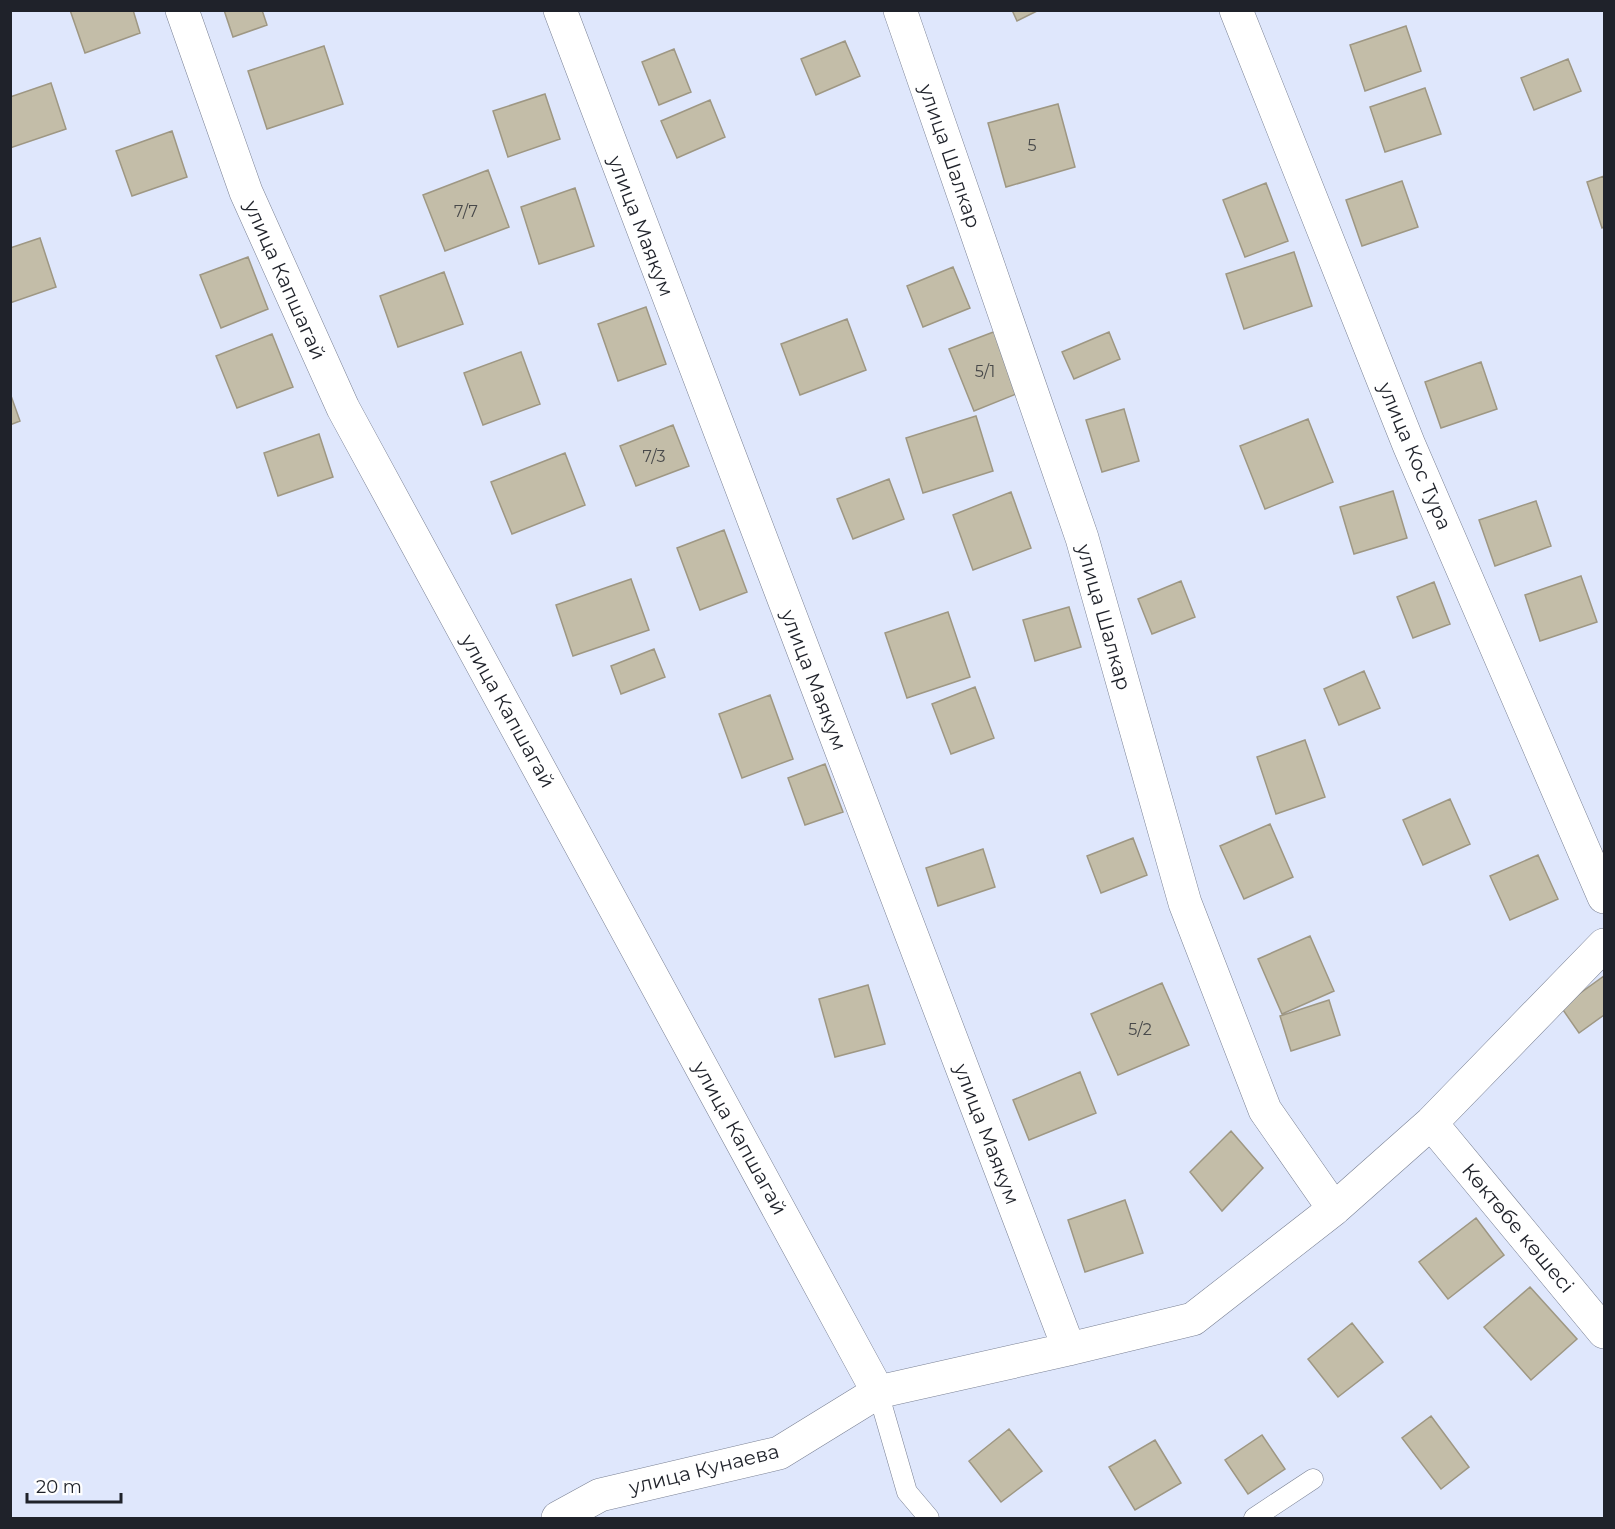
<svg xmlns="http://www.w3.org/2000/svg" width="1615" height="1529" font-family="Montserrat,sans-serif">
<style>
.building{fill:#c3bda8;stroke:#9e9783;stroke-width:1.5}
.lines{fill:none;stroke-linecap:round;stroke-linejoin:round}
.service-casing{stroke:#7a8194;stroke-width:21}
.minor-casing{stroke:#7a8194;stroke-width:34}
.service{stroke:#fff;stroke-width:20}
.minor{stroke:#fff;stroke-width:33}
.labels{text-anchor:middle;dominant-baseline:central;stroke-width:5;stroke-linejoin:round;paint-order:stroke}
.number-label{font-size:16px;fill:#48494a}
.street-label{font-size:20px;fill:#1f222a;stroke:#fff}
</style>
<rect width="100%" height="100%" fill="#dfe7fc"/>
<path class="building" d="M70,10H133L140,33L85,53Z
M224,10H262L267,25L233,37Z
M1012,10H1039L1017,21Z
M1406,26L1421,71L1365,91L1350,45Z
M845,41L860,76L816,95L801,59Z
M324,46L343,104L267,129L248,71Z
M674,49L691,92L659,105L642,62Z
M1568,59L1581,91L1534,110L1521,78Z
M51,83L66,129L10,148V97Z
M1425,88L1441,134L1385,152L1370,107Z
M545,94L560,139L508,157L493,111Z
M710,100L725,137L677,158L661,121Z
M1058,104L1075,167L1006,187L988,123Z
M172,131L187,177L132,196L116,151Z
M488,170L509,227L445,251L423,195Z
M1604,176V227L1602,228L1587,182Z
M1402,181L1418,227L1362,246L1346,200Z
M1266,183L1288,241L1245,257L1223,200Z
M575,188L594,246L539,264L521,207Z
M40,238L56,287L10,303V248Z
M1294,252L1312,306L1244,329L1226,274Z
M248,257L268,309L221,328L200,275Z
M953,267L970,308L923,327L907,286Z
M444,272L463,324L398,347L380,296Z
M646,307L666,364L618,381L598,324Z
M847,319L866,370L800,395L781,344Z
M996,331L1021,392L974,411L949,349Z
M1109,332L1120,359L1074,379L1062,352Z
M272,334L293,387L237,408L216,356Z
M521,352L540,404L483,425L464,373Z
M1481,362L1497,409L1441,428L1425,382Z
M10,393L20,421L10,425Z
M1124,409L1139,461L1102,472L1086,420Z
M976,416L993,471L923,493L906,438Z
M1308,419L1333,482L1265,509L1240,446Z
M673,425L689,466L636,486L620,446Z
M319,434L333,477L278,496L264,453Z
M565,453L585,505L512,534L491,482Z
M889,479L904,519L853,539L837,499Z
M1393,491L1407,538L1354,554L1340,507Z
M1011,492L1031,548L973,570L953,515Z
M1536,501L1551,546L1495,566L1479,520Z
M724,530L747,592L700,610L677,548Z
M1581,576L1597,622L1540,641L1525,595Z
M631,579L649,630L573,656L556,605Z
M1181,581L1195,617L1152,634L1138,599Z
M1434,582L1450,624L1413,638L1397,597Z
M1069,607L1081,647L1035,661L1023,620Z
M948,612L970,677L907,698L885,633Z
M654,649L665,677L621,694L611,666Z
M1364,671L1380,708L1339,725L1324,689Z
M975,687L994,738L951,754L932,704Z
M770,695L793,759L742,778L719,714Z
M1305,740L1325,797L1276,814L1257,757Z
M825,764L843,812L805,825L788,778Z
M1450,799L1470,844L1423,865L1403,820Z
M1270,824L1293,877L1244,899L1220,846Z
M1133,838L1147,875L1101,893L1087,856Z
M983,849L995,887L938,906L926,868Z
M1538,855L1558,899L1510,920L1490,876Z
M1310,936L1334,991L1282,1014L1258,959Z
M1604,976V1015L1579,1033L1561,1007Z
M1162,983L1189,1045L1118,1075L1091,1014Z
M868,985L885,1044L835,1057L819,999Z
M1329,1000L1340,1035L1291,1051L1280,1016Z
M1080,1072L1096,1113L1029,1140L1013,1100Z
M1231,1131L1263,1168L1222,1211L1190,1172Z
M1125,1200L1143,1253L1085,1272L1068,1220Z
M1476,1218L1504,1255L1448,1299L1419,1262Z
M1530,1287L1577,1339L1531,1380L1484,1327Z
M1352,1323L1383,1362L1338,1397L1308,1359Z
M1431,1416L1469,1467L1441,1489L1402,1438Z
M1009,1429L1042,1471L1001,1502L969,1461Z
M1262,1435L1285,1469L1248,1494L1225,1460Z
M1155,1440L1181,1483L1135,1510L1109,1467Z"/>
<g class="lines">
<defs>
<path id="service" d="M878,1392L907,1492L929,1518
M1254,1518L1313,1479"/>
<path id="minor" d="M182,10L246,192L343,408L878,1392
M560,10L1069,1349
M900,10L1082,538L1185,903L1265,1110L1334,1209
M1236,10L1409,445L1604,897
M1431,1123L1604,1332
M558,1518L600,1495L779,1453L878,1392L1069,1349L1193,1319L1334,1209L1431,1123L1604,945"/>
</defs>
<use href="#service" class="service-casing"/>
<use href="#minor" class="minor-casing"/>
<use href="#service" class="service"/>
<use href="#minor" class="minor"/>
</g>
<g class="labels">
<g class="number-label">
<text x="1032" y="145">5</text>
<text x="466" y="211">7/7</text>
<text x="985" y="371">5/1</text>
<text x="654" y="456">7/3</text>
<text x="1140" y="1029">5/2</text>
</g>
<g class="street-label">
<text transform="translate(950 156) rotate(71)">улица Шалкар</text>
<text transform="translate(641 226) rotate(69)">улица Маякум</text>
<text transform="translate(285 280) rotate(66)">улица Капшагай</text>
<text transform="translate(1415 456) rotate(67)">улица Кос Тура</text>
<text transform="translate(1104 617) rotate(74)">улица Шалкар</text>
<text transform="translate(814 680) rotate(69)">улица Маякум</text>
<text transform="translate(508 711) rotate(61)">улица Капшагай</text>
<text transform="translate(987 1134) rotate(69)">улица Маякум</text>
<text transform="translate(740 1138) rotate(61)">улица Капшагай</text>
<text transform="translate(1518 1228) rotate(50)">Көктөбе көшесі</text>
<text transform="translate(704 1469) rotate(-14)">улица Кунаева</text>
</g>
</g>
<rect width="1615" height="1529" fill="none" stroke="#1f222a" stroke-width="24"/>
<path d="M27 1493v9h94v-9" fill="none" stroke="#1f222a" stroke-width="3"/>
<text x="36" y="1493" font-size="18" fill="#1f222a" stroke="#ffffff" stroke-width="4.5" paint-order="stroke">20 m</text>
</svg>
